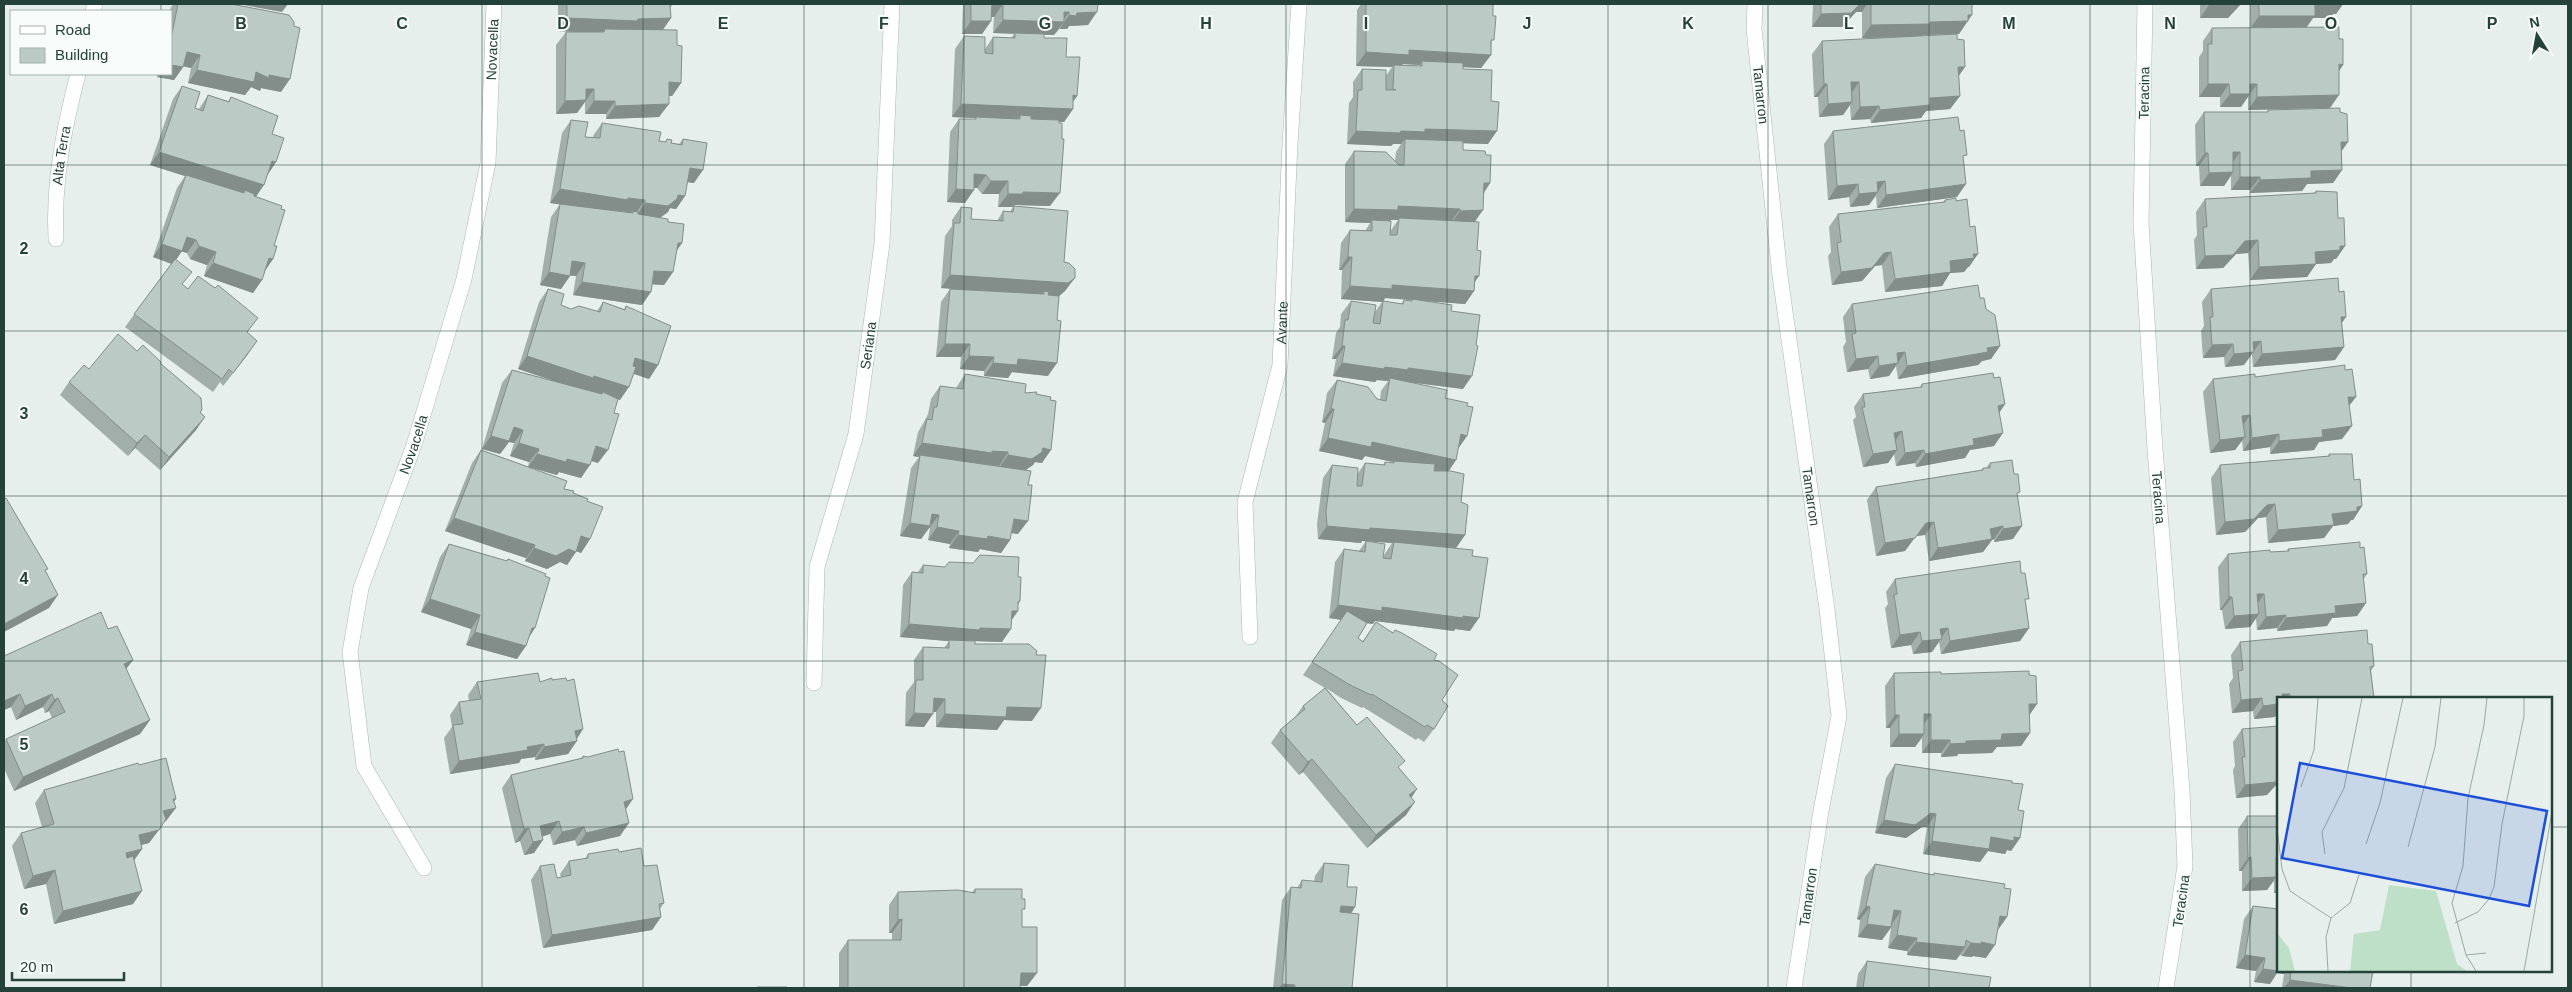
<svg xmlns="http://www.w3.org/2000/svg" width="2572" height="992" font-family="Helvetica,sans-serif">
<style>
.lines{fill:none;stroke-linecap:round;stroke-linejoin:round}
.minor-casing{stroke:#a8b8b2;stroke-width:16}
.minor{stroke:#fff;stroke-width:15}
.wall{fill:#a1aea9;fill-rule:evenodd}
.shaded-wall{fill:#838d89}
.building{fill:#bbcac4;stroke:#838d89}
.grid{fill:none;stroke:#24423a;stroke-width:1;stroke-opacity:0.55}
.labels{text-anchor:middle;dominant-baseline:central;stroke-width:4;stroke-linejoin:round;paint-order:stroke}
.street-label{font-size:14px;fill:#24423a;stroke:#f7fbf9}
.inset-road{fill:none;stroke:#98aaa4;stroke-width:1}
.view{fill:#1d4ed8;fill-opacity:0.15;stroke:#1d4ed8;stroke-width:2.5}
.inset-edge{fill:none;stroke:#24423a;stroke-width:2.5}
.grid-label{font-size:16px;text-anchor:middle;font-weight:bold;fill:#24423a;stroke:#f7fbf9;stroke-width:4;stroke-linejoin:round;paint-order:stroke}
</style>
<rect width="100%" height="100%" fill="#e6efeb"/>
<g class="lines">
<defs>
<g id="minor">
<path id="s1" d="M1755,4L1754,29L1780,276L1827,609L1839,716L1821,811L1794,988"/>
<path id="s2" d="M2145,4L2141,223L2155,449L2182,790L2185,866L2166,988"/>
<path d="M93,11L95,4"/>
<path id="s3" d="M56,239C53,182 64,128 78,74"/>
<path id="s4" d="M1250,637L1245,502L1280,365L1290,144L1299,4"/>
<path id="s5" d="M814,683L817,567L856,434L882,244L892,4"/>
<path id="s6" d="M424,868L364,766L350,652L361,588L414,445L464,279L488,163L494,4"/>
</g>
</defs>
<use href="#minor" class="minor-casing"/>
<use href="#minor" class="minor"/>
</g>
<path class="wall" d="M174,4H231L281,92L261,88L260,91L251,87L245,95L188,83L191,68L184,66L174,80L157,77L158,74H171V11H170L171,7Z
M558,4H673L670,8L671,18L663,30L677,45L681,83L672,96H669L659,117L606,119V114H585V102L577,113L556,114V45L566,32H574L558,31Z
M963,4H1098L1088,25L1069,26L1067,29H1060V28L1054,35H1044V38L1066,57L1077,96L1073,102V109L1064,122H1059L1050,206L1015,205L1014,206L1064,262L1065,291L1059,296L1048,376L1012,372L1008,378L984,376V371L960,369L961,357H936L941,302L950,289L972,290L941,288L945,236L952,226V220L961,207L971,219L997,221L1003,211L1010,212L1013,207H998L999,194H982L977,188H974L965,203L947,202L950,132L959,119H975L976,118L952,117L955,49L964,36L985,49L993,37L1011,38L1014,34L993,33L994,17H991V21L982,34H962Z
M1361,4H1493L1491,55L1481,68L1463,67V69L1488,144L1463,143V150L1490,183L1484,193L1475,222V282L1474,291L1465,304L1428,301L1451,311L1463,389L1409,382L1445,398L1467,406V436L1458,448L1456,460L1449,471L1461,502L1465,535L1456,548L1436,546L1472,556L1470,631L1455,629L1454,631L1375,621L1373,624L1367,623L1358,638L1363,641L1376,622L1434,660L1442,700L1434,729L1424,742L1418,738L1416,740L1363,707L1362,708L1341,698L1326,688L1357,725L1399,769L1411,797L1406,815L1367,848L1303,772L1299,775L1271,743L1280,730L1295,717L1303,706L1325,688L1303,675L1341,620L1329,618L1335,562L1344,549L1359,551L1366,541H1362L1361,543L1318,539L1317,524L1323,478L1332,465L1358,473L1365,463L1383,465L1385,462L1393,463V462L1365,456L1362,460L1319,451L1325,423L1322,422L1327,393L1337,380L1380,400L1381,391L1388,381L1377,380L1375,382L1333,376L1336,359H1332L1336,333L1340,327L1341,314L1351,301L1375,312L1382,302L1341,299L1342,270H1339L1341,243L1350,230L1365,231L1370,223L1345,222V164L1354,151L1395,161L1396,152L1401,144H1393L1391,146L1347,144L1349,103L1353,97V82L1362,69L1386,76L1392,67L1356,66L1357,10ZM1403,64L1420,65L1419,66L1402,65ZM1391,220H1398L1391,230L1390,221ZM1385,298L1411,300V301L1404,300L1401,304L1383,301ZM1366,541L1392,543L1384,555V558Z
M1813,4H1972L1963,28L1959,34L1923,35L1922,36L1959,76L1960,96L1950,109L1926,111L1921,118L1871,123L1870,119L1851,120L1850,105L1843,115L1819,117L1818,97H1814L1812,54L1822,41L1888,38H1862V12H1856L1842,27H1812Z
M2200,4H2343L2336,14H2333L2330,18H2313L2307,27L2339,39L2343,65L2339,71L2330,108L2248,110V97H2247L2241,107H2220V97H2199V57L2203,51V41L2212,28H2250V4H2241L2228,18H2200Z
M182,86L195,108L199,109L208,95L228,101L231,97L272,134L267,176L256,197L281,209L274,246L273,259L265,271L262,280L253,293L204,276L207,265L190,259L187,253L182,251L176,260L183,285L247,333L248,354L223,386L220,382L213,392L125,327L171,264L153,257L177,188L185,176L150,165L173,99Z
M2268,110L2341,151L2342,170L2333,183L2307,184L2302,191L2250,193V190H2231V176L2224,186H2200L2199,166H2196L2195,125L2204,112H2267Z
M571,120L585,137L593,138V136L602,123L659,141L665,142L667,139L671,143L679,144L683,139L694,183L687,182L685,196L676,209L670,208L668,212L660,218L668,222L682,243L677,250L673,272L664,285L652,284L642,305L573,295L576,276H570L561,289L540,285L551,217L560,204L550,203L562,133ZM620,211L632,213L620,212Z
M1833,131L1964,160L1957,197L1877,208L1876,196L1869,205L1850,207L1849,197L1828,200L1824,144Z
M2316,191L2338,218L2345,246L2336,259H2334L2331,263L2316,264L2307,277L2250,280L2248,253L2236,254L2223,268L2196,269L2194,240L2197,235L2196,212L2205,199L2314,193Z
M1945,200L1969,267H1968L1964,272L1950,273L1942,286L1885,292L1882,265L1875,266L1862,281L1832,285L1828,256L1831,252L1829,227L1838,214L1943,202Z
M548,289L561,305L571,309L597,311L603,302L624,309L626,306L658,365L649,379L634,374L620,400L618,399L598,463L591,461L581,478L559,472L557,475L530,467L564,489L573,493L587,501L590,539L581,553L576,551L567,565L560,562L547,569L525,561L526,558L445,531L472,463L481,450L528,467L529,462L510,456L514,443L509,442L500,454L482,449L502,383L512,370L555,381L518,369L539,302Z
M2211,289L2342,323L2344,347L2335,360L2253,367L2252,354L2244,365L2225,367L2224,357L2203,358L2201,331L2204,326L2202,302Z
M1980,298L1986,309L2000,346L1991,359L1982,361L1978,365L1898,379L1896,366L1889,376L1870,379L1868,369L1847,372L1843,347L1846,342L1843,317L1852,304Z
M137,351L160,363L201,412L196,430L160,470L135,448L128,456L60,395L69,382L89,369Z
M965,374L1025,393L1036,394L1050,400L1042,463L1035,462L1033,465L1025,470L1018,534L1011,533L1010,540L1001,553L980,549L978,552L949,548L950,544L928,540L930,528H929L921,539L900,536L911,468L919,457L913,456L918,432L924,422L928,414L931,399L940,386L956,388Z
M2255,377L2349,406L2342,439L2319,442L2314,450L2270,454V447L2243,451L2242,440L2235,450L2210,453L2203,392L2213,379Z
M1994,378L2005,404L2000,412L1994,446L1970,450L1965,458L1916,467L1915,463L1896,466L1894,454L1888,463L1863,467L1853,420L1856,417L1854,407L1863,394L1920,387L1922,384Z
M2329,454L2354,480L2362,506L2353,520H2351L2348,524L2333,526L2324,538L2268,543L2266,517L2258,518L2245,532L2216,535L2211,478L2220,465L2328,456Z
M1990,463L2018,496L2013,539L1994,542V539L1992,540L1983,552L1929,561L1925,535L1916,536L1905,551L1876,556L1867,500L1876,487L1981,470L1983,468H1986Z
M449,544L506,561L508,559L529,637L517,659L466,645L471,629L421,612L440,557Z
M2360,548L2367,574L2363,580L2366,603L2357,616L2332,618L2327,626L2277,631V628L2257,630L2256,618L2250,627L2225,629L2222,610H2220L2218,567L2228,554L2270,552L2287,551L2288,549Z
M923,565L1018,577L1020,601L1018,605L1002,642L972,641L975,644L1032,721L1004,720L997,730L936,727V712L933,711L924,727L905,726L906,693L914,682V660L923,647L944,648L949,641L900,637L903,585L912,572H918Z
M1895,579L2026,603L2029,628L2020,641L1941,654L1939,642L1932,652L1913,654L1911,645L1891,648L1885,608L1888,604L1886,592Z
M108,629L133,660L126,669L150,720L140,734L14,791L4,768V742L6,739L52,718L49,711L45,713L43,707L16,720L11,707L4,710V656Z
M2240,642L2368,644L2374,666L2371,671L2374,698H2278L2275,717L2254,719L2253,711L2232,713L2229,684L2233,678L2231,655Z
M1894,673L2029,675L2037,704L2030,714V733L2021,746L1997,747L1992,753L1958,754L1957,756L1941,757V753H1922V738L1915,747H1890V728H1886L1885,686Z
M552,680L567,681L583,729L568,754L535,760V757L521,759L519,763L450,774L444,738L452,727L450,715L459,702L469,701L468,695L477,682H540Z
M2242,729L2267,795L2236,798L2233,770L2235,766L2233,742Z
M583,756L626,810L620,836L577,846L575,840L553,845L550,834L542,837L534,853L524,855L520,841L515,843L502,788L511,775L581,758Z
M1895,764L2012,783L2018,810L2020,838L2011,851L2007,850L2005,854L1988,851L1980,862L1923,854L1927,827H1922L1906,838L1875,833L1886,778Z
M139,765L174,802L166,821L164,822L149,843L141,845L142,849L134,860L133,904L54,924L46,884L24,889L12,846L21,833L42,827L35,803L44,790Z
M2247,816H2278V893H2274V881L2267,890L2242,891V871H2239L2238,829Z
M619,852L644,866L664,903L660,909L661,917L652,930L543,948L531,880L540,866L557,878L561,877L560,874L569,861L585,859L588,854Z
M1324,863L1347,887L1355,907L1351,914L1352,988H1273L1282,900L1291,887L1297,888L1302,880L1314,882L1315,876Z
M1875,864L1933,875L1934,873L1997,930L1986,958L1973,956L1972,957L1962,956L1960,955L1956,960L1907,955V951L1888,948L1891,928L1882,940L1858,937L1860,920L1857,919L1865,877Z
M975,889L1022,913V927L1037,973L1027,986H1020V988H839V953L848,940H892V933H889V905L898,892H972Z
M2253,906L2278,971H2373L2370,988H2282L2284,974L2277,973L2270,984L2254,982L2256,971L2236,968L2244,919Z
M1867,961L1989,988H1856L1858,974Z"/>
<path class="shaded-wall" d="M238,4H288L282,12Z
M991,4H1003L994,17L983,16Z
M1860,4H1867L1862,12H1856L1842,27H1812L1821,14Z
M2238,4H2250H2241L2228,18H2200L2209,5Z
M2337,4H2343L2336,14H2333L2330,18H2313L2305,29H2250L2259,16L2315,5Z
M1064,12H1069L1062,22H1064L1054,35L993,33L1003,20Z
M1097,12L1088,25L1069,26L1067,29H1060L1069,15L1077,13Z
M1968,15H1972L1959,34L1923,35L1921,37L1862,38L1871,25L1930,22Z
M567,18L638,19L671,18L661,32L605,29L602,33L558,31Z
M971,21H991L982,34H962Z
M1409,50L1491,55L1481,68L1422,65V61L1420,65L1403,64L1400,68L1394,65L1392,67L1356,66L1366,52Z
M187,52L200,55L191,68L178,65Z
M2339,64L2343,65L2334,78Z
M171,65L183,67L174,80L157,77L159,74H171Z
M1958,67H1965L1956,80Z
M197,70L256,72L290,79L281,92L261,88L260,91L251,87L245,95L188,83Z
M669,82L681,83L672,96L660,95Z
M1851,82H1859L1850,95Z
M1824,84H1827L1818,97H1814Z
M2208,84H2229L2220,97H2199Z
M2250,84H2257L2241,107H2220L2230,94Z
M586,89H594L577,113L556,114L565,101Z
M1073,95L1077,96L1068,109H1073L1064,122L1019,120L1020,115L1017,120L952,117L961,104Z
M2339,95L2330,108L2248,110L2257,97Z
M1960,96L1950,109L1926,111L1921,118L1871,123L1880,110L1930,98Z
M594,101H615L606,114H585Z
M1852,102L1843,115L1819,117L1828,104Z
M669,104L659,117L606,119L615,106Z
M1879,106L1870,119L1851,120L1860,107Z
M1425,129L1497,131L1488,144L1417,142L1405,139L1401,144H1393L1391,146L1347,144L1356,131H1401Z
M2341,142H2348L2339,155Z
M159,152L264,185L255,198L244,193L245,190L242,194L150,165Z
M2233,152H2240L2231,165Z
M2205,153H2208L2199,166H2196Z
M272,161L276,162L267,176Z
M690,168L703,170L694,183L680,181Z
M2342,170L2333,183L2307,184L2302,191L2250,193L2260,180L2311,171Z
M2233,172L2224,186H2200L2209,173Z
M974,174L986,175L977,188L965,187Z
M2240,177H2260L2250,190H2231Z
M991,181H1008L999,194H982Z
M1885,181L1869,205L1850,207L1859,194L1877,182Z
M1484,183H1490L1481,196Z
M1858,184L1849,197L1828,200L1837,186Z
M1966,184L1957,197L1877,208L1886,195Z
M560,189L628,198L645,200L636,213L633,211L632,213L620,211L619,213L550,203Z
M956,189L974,190L965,203L947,202Z
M1023,192L1060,193L1050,206L1015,205L1013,207H998L1008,194Z
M678,195L685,196L676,209L670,208L668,212L658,219L636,216L645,203Z
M1398,206L1460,209L1451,222L1399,218L1398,220H1391L1389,223L1372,220L1370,223L1345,222L1354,209Z
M1483,210L1474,223L1451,224L1460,211Z
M187,237L196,240L187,253L180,251H182L173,264L153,257L162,244Z
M2258,240L2248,253L2236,254L2223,268L2196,269L2205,256L2245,241Z
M678,243H682L673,256Z
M199,246L216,252L207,265L190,259Z
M2340,246H2345L2336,259H2334L2331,263L2316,264L2307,277L2250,280L2259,267L2315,252Z
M1891,252L1882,265L1875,266L1862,281L1832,285L1841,272L1884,253Z
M1973,254H1978L1969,267H1968L1964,272L1950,273L1942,286L1885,292L1895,279Z
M1348,257H1352L1342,270H1339Z
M269,258L273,259L264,272Z
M572,261L585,263L576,276L563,274Z
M213,263L262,280L253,293L204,276Z
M654,271L673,272L664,285L645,284Z
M549,272L570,276L561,289L540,285Z
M950,275L1075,278L1065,291L1059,296L1044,294V291L1041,295L941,288Z
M1475,276H1479L1470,289Z
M582,282L651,292L642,305L573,295Z
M1392,285L1474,291L1465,304L1385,298L1383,302L1341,299L1350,286Z
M2341,317H2346L2337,330Z
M257,341L248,354L223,386L233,373Z
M2261,341L2244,365L2225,367L2234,354L2253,342Z
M945,344H970L961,357H936Z
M2233,344L2224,357L2203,358L2212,345Z
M1342,346H1345L1336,359H1332Z
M2000,346L1991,359L1982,361L1978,365L1898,379L1907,366L1987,348Z
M2344,347L2335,360L2253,367L2262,354Z
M1905,352L1889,376L1870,379L1879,366L1897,353Z
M527,356L594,376L629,387L620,400L602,394L603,392L601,394L584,391L518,369Z
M969,356L994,357L984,371L960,369Z
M1878,356L1868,369L1847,372L1856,359Z
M635,358L658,365L649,379L626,371Z
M1018,359L1057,363L1048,376L1012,372L1008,378L984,376L993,363Z
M1342,363L1408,368L1472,376L1463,389L1400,381L1390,378L1388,381L1377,380L1375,382L1333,376Z
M2348,397H2356L2346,410Z
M2005,404L1996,417L1998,406Z
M1331,409H1334L1325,423L1322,422Z
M2250,415L2241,428L2242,416Z
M205,417L196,430L160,470L169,457Z
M2352,426L2342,439L2319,442L2314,450L2270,454L2279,441L2322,430Z
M514,427L523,430L514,443L509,442L500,454L482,449L491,436Z
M1902,431L1893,444L1894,433Z
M2003,433L1994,446L1970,450L1965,458L1916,467L1925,454L1973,439Z
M1461,434L1467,436L1458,449Z
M2279,434L2270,447L2243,451L2252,438Z
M145,435L135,448L128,456L137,443Z
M2245,437L2235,450L2210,453L2220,440Z
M1328,438L1372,442L1456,460L1447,473L1394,462V461L1393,462L1365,456L1362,460L1319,451Z
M519,443L539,449L529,462L510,456Z
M922,443L992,451L1008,452L999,466L984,464L983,466L920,455L919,457L913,456Z
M596,446L608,450L598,463L586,459Z
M1043,448L1051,450L1042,463L1035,462L1033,465L1023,472L999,468L1008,455Z
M1897,450L1888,463L1863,467L1873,454Z
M1924,450L1915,463L1896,466L1905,453Z
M537,454L567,459L590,465L581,478L559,472L557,475L528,467Z
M2275,504L2266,517L2258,518L2245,532L2216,535L2225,522L2267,505Z
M2362,506L2353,520H2351L2348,524L2333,526L2324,538L2268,543L2278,530L2332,514L2357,507Z
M932,514L939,515L921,539L900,536L910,523Z
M454,518L535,545L526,558L445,531Z
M1014,519L1028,521L1018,534L1005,532Z
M1934,522L1925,535L1916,536L1905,551L1876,556L1885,543L1926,523Z
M1327,526L1370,528L1465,535L1456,548L1393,543L1394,542L1392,543L1362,541L1361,543L1318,539Z
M2003,526L1994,539L1992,540L1983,552L1929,561L1938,548L1990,529Z
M2022,526L2013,539L1994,542L2003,529Z
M937,527L959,531L950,544L928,540Z
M958,535L988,536L1010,540L1001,553L980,549L978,552L949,548Z
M581,536L590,539L581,553L572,549Z
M534,548L569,549L576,552L567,565L560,562L547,569L525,561Z
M2257,594H2264L2255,607Z
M58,595L49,608L4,632V624Z
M2229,597H2232L2222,610H2220Z
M430,599L480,615L471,629L421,612Z
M1020,601L1014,611H1018L1009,624H1003L1018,602Z
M2366,603L2357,616L2332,618L2327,626L2277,631L2286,618L2335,606Z
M1338,605L1382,607L1463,616L1479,618L1470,631L1455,629L1454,631L1375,621L1373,624L1329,618Z
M2259,614L2250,627L2225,629L2234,616Z
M2286,615L2277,628L2257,630L2266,617Z
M909,624L980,628L1011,629L1002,642L972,641L970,643L900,637Z
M532,628H535L526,642Z
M1948,628L1932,652L1913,654L1922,641L1940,629Z
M2029,628L2020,641L1941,654L1950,641Z
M475,632L526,646L517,659L466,645Z
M1920,632L1911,645L1891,648L1900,635Z
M133,660L123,673L124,664Z
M20,694L11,707L4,710V701Z
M52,694L43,707L16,720L25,706Z
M2282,694H2290L2286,698H2280Z
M58,698L49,711L45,713L54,700Z
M934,698L945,699L936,712L924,711Z
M2262,698L2253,711L2232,713L2241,700Z
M2278,700V711L2275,717L2254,719L2263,706Z
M2029,704H2037L2028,717Z
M1007,707L1041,708L1032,721L1004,720L997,730L936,727L945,714Z
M914,713L933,714L924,727L905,726Z
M1924,714H1931L1922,727Z
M1895,715H1899L1890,728H1886Z
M150,720L140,734L14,791L23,777Z
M583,729L575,741H577L568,754L535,760L544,747L575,731Z
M2030,733L2021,746L1997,747L1992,753L1958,754L1957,756L1941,757L1950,744L2002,734Z
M1899,734H1924L1915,747H1890Z
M1931,740H1950L1941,753H1922Z
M544,744L535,757L521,759L519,763L450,774L459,761L527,747Z
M1312,759L1303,772L1299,775L1308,762Z
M2278,780V783L2267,795L2236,798L2245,785Z
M1417,789L1408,803L1409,795Z
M173,799H176L168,810L176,808L166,821L154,824Z
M633,799L624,812V802Z
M1415,802L1406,815L1367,848L1376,835Z
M1931,813L1936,814L1927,827H1922L1906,838L1875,833L1884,820Z
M559,821L550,834L532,839L540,826Z
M629,823L620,836L577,846L586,833Z
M584,827L575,840L553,845L562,832Z
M529,828L520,841L515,843L524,829Z
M159,830L149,843L130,848L139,835Z
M1991,837H2014L2020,838L2011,851L2007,850L2005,854L1988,851L1980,862L1923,854L1932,841Z
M543,840L534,853L524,855L533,842Z
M142,849L133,862L117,866L126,853Z
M2251,857L2242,871H2239L2248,858Z
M2276,857H2278V865L2275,870Z
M55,870L46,884L24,889L33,876Z
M2276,877L2267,890L2242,891L2252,878Z
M2278,888V893H2274Z
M142,891L133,904L54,924L63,911Z
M1341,906L1355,907L1346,920L1332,919Z
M1866,906L1870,907L1860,920L1857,919Z
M1894,910L1901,911L1892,924Z
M2000,916L2007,917L1998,930Z
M661,917L652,930L543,948L552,935Z
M902,919L892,933H889L898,920Z
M1867,924L1891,927L1882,940L1858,937Z
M1897,935L1917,938L1907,951L1888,948Z
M1916,942L1965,947L1956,960L1907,955Z
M1981,942L1995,945L1986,958L1973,956L1972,957L1962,956L1971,943Z
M2245,955L2265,958L2256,971L2236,968Z
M2263,969L2278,971H2286L2284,974L2277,973L2270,984L2254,982Z
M1021,973H1037L1027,986H1011Z
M2290,980L2352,988H2284Z
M1282,984L1295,985L1293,988H1279Z"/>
<path class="building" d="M178,4H231L289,15L294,22V26L300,28L290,79L269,75V78L256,72L254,82L197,70L200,55L187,52L183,67L171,65V39Z
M567,4H670L671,18L638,19L637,21L567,18Z
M971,4H992L991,21H971Z
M999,4H1098L1097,12L1077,13L1076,16L1069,15V12H1064V22L1003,20V4Z
M1366,4H1493V16H1496L1494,40H1491V55L1409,50V55L1366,52Z
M1821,4H1860L1851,13L1821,14Z
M1871,4H1972V15H1968V21L1930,22V24L1871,25Z
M2209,4H2238L2237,5H2209Z
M2259,4H2339L2340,5H2315V16H2259Z
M2339,27V39H2343V65L2339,64V95L2257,97V84H2250V94H2230L2229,84H2208V44H2212V28Z
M605,29L677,30V45L682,46L681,83L669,82V104L615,106V101H594V89H586V100L565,101L566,32H604Z
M1015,33L1044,34V38H1067L1066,57H1080L1077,96L1073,95V109L961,104L964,36L985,37V53L993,54V37L1015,38Z
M1957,34V39L1964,40L1965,67H1958L1960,96L1930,98V105L1880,110L1879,106L1860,107L1859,82H1851L1852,102L1828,104L1827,84H1824L1822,41Z
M1422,61L1463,63V69L1492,70L1491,101L1499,102L1497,131L1425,129V132L1401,131L1400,133L1356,131L1358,90H1362V69L1386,70V90H1396L1393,89L1394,65L1422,66Z
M182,86L200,92L195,108L203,111L208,95L229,102L231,97L278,116L272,134L284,138L276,162L272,161L264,185L159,152Z
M2340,108V112L2347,114L2348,142H2341L2342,170L2311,171V178L2260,180V177H2240V152H2233V172L2209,173L2208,153H2205L2204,112H2268V110Z
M1020,115L1031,116V119L1059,120V123H1062V139H1064L1060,193L1023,192V194H1008V181H991L986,175L974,174V190L956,189L959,119H976V117L1020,119Z
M1958,117L1960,131L1964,130L1967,155L1963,156L1966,184L1886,195L1885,181L1877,182L1878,192L1859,194L1858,184L1837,186L1833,131Z
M571,120L588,122L585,137L600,138L602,123L661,132L659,141L666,142L667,139L672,140L671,143L682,145L683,139L707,143L703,170L690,168L685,196L678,195L677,199L668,206L645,203V200L628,198V200L560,189Z
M1405,139L1463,141V150L1485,151L1486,155H1491L1490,183H1484L1483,210L1460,211V209L1398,206V210L1354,209V151L1386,152L1399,165H1404Z
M186,175L244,193L245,190L254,194V196L282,206L281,209L285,210L274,246H277L273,259L269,258L262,280L213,263L216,252L199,246L196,240L187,237L182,251L162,244Z
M2316,191L2337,192L2338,218H2344L2345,246H2340V250L2315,252L2316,264L2259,267L2258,240L2245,241L2233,255L2205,256L2203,227H2207L2205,199L2316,193Z
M1956,198V201L1967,199L1970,227L1975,226L1978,254H1973L1974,258L1950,261L1951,272L1895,279L1891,252L1884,253L1872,268L1841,272L1837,243L1841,242L1838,214L1945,202V200Z
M560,204L633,213V211L638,212V214L668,219V222L684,224L682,243H678L673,272L654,271L651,292L582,282L585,263L572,261L570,276L549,272Z
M1014,206L1068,211L1064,262L1069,263L1075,269V278L1068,283L950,275L954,223H960L961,207L972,208L971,219L1003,221V211L1013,212Z
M1399,218L1479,222L1477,250L1481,251L1479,276H1475L1474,291L1392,285V289L1350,286L1352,257H1348L1350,230L1372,231V220L1391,221L1390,235H1397Z
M175,259L192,272L182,284L188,289L198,276L215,288L218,285L258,318L247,332L257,341L233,373L229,369L222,379L134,314Z
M2338,278L2339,292L2344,291L2346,317H2341L2344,347L2262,354L2261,341L2253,342L2254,352L2234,354L2233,344L2212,345L2210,317H2213L2211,289Z
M1978,285L1980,298H1984L1986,309L1995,315L2000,346L1987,348L1988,352L1907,366L1905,352L1897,353L1898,363L1879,366L1878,356L1856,359L1852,334L1856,333L1852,304Z
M548,289L564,294L561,305L571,309L579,306L600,312L603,302L625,310L626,306L671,326L658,365L635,358L633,366L636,367L629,387L594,376L593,378L527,356Z
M950,289L1044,294V291L1049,292L1048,295L1059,296L1057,320L1061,321L1057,363L1018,359L1017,365L993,363L994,357L969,356L970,344H945Z
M1412,299L1452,305L1451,311L1480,315L1476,345L1478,346L1472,376L1408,368V370L1385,367L1384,369L1342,363L1345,346H1342L1345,320H1348L1351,301L1376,305L1373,323L1380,324L1383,301L1403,304L1404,300L1412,301Z
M118,334L137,351L143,345L161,362L160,363L201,398L202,410L200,412L205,417L169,457L145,435L137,443L69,382L84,365L89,369Z
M2345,365V370L2352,369L2356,397H2348L2352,426L2322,430L2323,437L2279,441V434L2252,438L2250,415L2242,416L2245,437L2220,440L2213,379L2255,374V377Z
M512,370L602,394L603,392L618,399L614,413L619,414L608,450L596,446L590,465L567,459L566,462L537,454L539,449L519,443L523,430L514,427L509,441L491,436Z
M1993,373L1994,378L2000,377L2005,404L1998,406L2003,433L1973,439L1974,445L1925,454L1924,450L1905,453L1902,431L1894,433L1897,450L1873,454L1862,407H1865L1863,394L1922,387V384Z
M965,374L1026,384L1025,393L1037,392L1036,394L1051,397L1050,400L1056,401L1051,450L1043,448L1042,452L1032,459L1008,455V452L992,451V453L922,443L927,419L932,420L934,407H937L940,386L963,389Z
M1390,378L1447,390L1445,398L1468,403L1467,406L1473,407L1467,436L1461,434L1456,460L1372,442L1371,447L1328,438L1334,409H1331L1337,380L1368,387L1377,399L1386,401Z
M481,450L567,481L564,489L574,491L573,493L588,499L587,501L603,507L590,539L581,536L576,552L569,549L556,556L534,548L535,545L454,518Z
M2329,454H2352L2354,480L2360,479L2362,506L2357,507V511L2332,514L2334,525L2278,530L2275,504L2267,505L2254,519L2225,522L2220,465L2330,456Z
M920,455L1031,471L1028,485H1032L1031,496L1028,521L1014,519L1010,540L988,536L987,539L958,535L959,531L937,527L939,515L932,514L930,526L910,523Z
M2012,460L2014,474H2018L2020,492L2017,493L2022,526L2003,529V526L1990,529L1992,539L1938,548L1934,522L1926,523L1915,538L1885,543L1876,487L1983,470V468H1990V463Z
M1394,461L1435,464L1434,471H1451L1464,474L1461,502L1468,505L1465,535L1370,528V530L1327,526L1326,511L1332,465L1358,468L1357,486H1362L1365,463L1385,465V462L1394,463Z
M6,498L48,569L45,570L58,595L4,624V499Z
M1366,541L1385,544L1383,558L1391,559L1394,542L1473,550L1472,556L1488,558L1479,618L1463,616V618L1382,607V611L1338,605L1344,549L1365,552Z
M2360,542V548L2364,547L2367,574H2363L2366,603L2335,606L2336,613L2286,618V615L2266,617L2264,594H2257L2259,614L2234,616L2232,597H2229L2228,554L2270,550V552L2289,551L2288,549Z
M449,544L507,561L508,559L546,574L545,576L550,578L535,628H532L526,646L475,632L480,615L430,599Z
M980,555L1019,557L1018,577H1021L1020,601L1018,602V611H1012L1011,629L980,628L979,630L909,624L912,572L923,573V565L945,567L949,562L973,563Z
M2020,561L2021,573H2025L2029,599H2025L2029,628L1950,641L1948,628L1940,629L1942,639L1922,641L1920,632L1900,635L1894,595L1897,594L1895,579Z
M1347,611L1367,623L1358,638L1363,642L1376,622L1393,633L1395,630L1402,633L1437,654L1434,660L1439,661L1458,675L1442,700L1448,706L1434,729L1427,725L1425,727L1372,694L1371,695L1350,685L1312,662Z
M101,612L108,629L117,626L133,660L124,664L150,720L23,777L6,739L65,712L58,698L54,700L52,694L25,706L20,694L4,701V656Z
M2367,630L2368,644H2372L2374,666L2370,667L2374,698H2290V694H2282L2283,698H2278V704L2263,706L2262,698L2241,700L2238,671L2243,670L2240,642Z
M949,640L975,641V644H1029L1037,651L1036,655H1046L1041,708L1007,707L1006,717L945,714V699L934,698L933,714L914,713L916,680H923V647L949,648Z
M2029,671V675L2036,676L2037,704H2029L2030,733L2002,734L2001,740L1966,741V743L1950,744V740H1931V714H1924V734H1899V715H1895L1894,673L1941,672V674Z
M538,673L540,682L552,678V680L566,678L567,681L574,679L583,729L575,731L577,741L544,747V744L527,747L528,750L459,761L453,725L463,724L459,702L481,699L477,682Z
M1325,688L1357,725L1367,717L1405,761L1398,767L1417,789L1409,795L1415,802L1376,835L1312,759L1308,762L1280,730L1305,709L1303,706Z
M2278,726V780L2276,782L2245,785L2242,757H2245L2242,729Z
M618,749L619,752L624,751L633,799L624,802L629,823L586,833L584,827L562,832L559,821L540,826L543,840L533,842L529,828L524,829L511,775L583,758V756L588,757Z
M166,758L176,799H173L176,808L163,811L166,819L159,830L139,835L142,849L126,853L127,858L133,856L142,891L63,911L55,870L33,876L21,833L54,824L44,790L138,763L139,765Z
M1895,764L2012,781V783L2023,784L2018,810L2024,811L2020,838L2014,837V841L1991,837L1989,849L1932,841L1936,814L1931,813L1915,825L1884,820Z
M2247,816H2278V857H2276V877L2252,878L2251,857L2248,858Z
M641,848L644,866L657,865L664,903L659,904L661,917L552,935L540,866L554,864L557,878L571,875L569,861L588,858V854L618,849L619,852Z
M1324,863L1349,865L1347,887H1357L1355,907L1341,906L1340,912L1359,914L1352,988H1295V985L1282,984L1291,887L1301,888L1302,880L1322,882Z
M1875,864L1934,875V873L2005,884L2004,888L2011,889L2007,917L2000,916L1995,945L1981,942V944L1971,943L1966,940L1965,947L1916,942L1917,938L1897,935L1901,911L1894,910L1891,927L1867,924L1870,907L1866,906Z
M975,889H1022V899H1025V909H1022V927H1037V973H1021L1020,988H848V940H901L902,919L898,920V892L958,890L975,893Z
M2253,906L2278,909L2279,971L2263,969L2265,958L2245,955Z
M1867,961L1991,977L1989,988H1863Z
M2291,971H2373L2370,988H2352L2290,980Z
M757,987H787V988H757Z"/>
<path class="grid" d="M161,4V11M322,4V988M482,4V988M643,4V988M804,4V988M964,4V988M1125,4V988M1286,4V988M1447,4V988M1608,4V988M1768,4V988M1929,4V988M2090,4V988M2250,4V988M2411,4V698M161,74V988M4,165H2568M4,331H2568M4,496H2568M4,661H2568M4,827H2278M2551,827H2568M2411,971V988"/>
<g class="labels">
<g class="street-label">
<text stroke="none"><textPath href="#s6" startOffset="856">Novacella</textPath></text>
<text transform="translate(2144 93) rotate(-89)">Teracina</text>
<text stroke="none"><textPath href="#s1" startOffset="91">Tamarron</textPath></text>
<text stroke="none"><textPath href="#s3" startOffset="84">Alta Terra</textPath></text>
<text stroke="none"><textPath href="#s4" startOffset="319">Avante</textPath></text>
<text stroke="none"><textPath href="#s5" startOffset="344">Seriana</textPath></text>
<text stroke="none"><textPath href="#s6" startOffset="451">Novacella</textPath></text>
<text stroke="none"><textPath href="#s1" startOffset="496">Tamarron</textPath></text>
<text stroke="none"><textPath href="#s2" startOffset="494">Teracina</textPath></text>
<text transform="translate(1808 897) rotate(-82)">Tamarron</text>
<text transform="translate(2181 901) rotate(-82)">Teracina</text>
</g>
</g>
<g transform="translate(2277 697)">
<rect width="275" height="275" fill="#e6efeb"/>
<path d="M112,188L159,194L180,267L190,274H73L77,237L103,233ZM0,236L12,251L18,274H0Z" fill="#bfe0c8"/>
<path class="inset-road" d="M24,90L37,53L41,1M0,131L5,172L13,194L54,221M89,147L103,106L126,1M131,150L158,50L164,1M48,157L45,135L67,91L85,1M178,226L201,215L212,202L217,190L225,127L247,19V1M189,258L209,256M51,274L49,240L54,221L73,206L82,178M199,274L189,258L175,206L186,169L191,101L207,28L210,1M247,274L275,115"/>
<path class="view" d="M23,66L270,114L252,209L5,161Z"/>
<rect width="275" height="275" class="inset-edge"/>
</g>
<g class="grid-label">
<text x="241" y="29">B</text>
<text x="402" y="29">C</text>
<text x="563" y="29">D</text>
<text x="723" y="29">E</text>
<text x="884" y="29">F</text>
<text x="1045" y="29">G</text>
<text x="1206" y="29">H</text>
<text x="1366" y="29">I</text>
<text x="1527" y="29">J</text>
<text x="1688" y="29">K</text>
<text x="1849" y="29">L</text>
<text x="2009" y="29">M</text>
<text x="2170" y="29">N</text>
<text x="2331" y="29">O</text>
<text x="2492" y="29">P</text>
<text x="24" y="254">2</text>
<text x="24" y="419">3</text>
<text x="24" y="584">4</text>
<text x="24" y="750">5</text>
<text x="24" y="915">6</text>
</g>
<rect width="2572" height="992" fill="none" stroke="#24423a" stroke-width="10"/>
<rect x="10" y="10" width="162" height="65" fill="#f7fbf9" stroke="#a3b1ad"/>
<rect x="20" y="26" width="25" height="8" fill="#ffffff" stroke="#a3b1ad"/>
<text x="55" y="35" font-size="15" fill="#24423a">Road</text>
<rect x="20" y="48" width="25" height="15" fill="#bbcac4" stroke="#a3b1ad"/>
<text x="55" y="60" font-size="15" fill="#24423a">Building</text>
<g transform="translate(2537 35) rotate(349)" stroke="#f7fbf9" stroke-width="4" paint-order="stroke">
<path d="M0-4L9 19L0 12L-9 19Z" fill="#24423a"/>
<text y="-8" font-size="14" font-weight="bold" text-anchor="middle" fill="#24423a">N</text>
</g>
<path d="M12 972v8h112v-8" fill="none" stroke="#24423a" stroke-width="2.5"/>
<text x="20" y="972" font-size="15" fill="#24423a" stroke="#f7fbf9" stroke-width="4" paint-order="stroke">20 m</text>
</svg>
